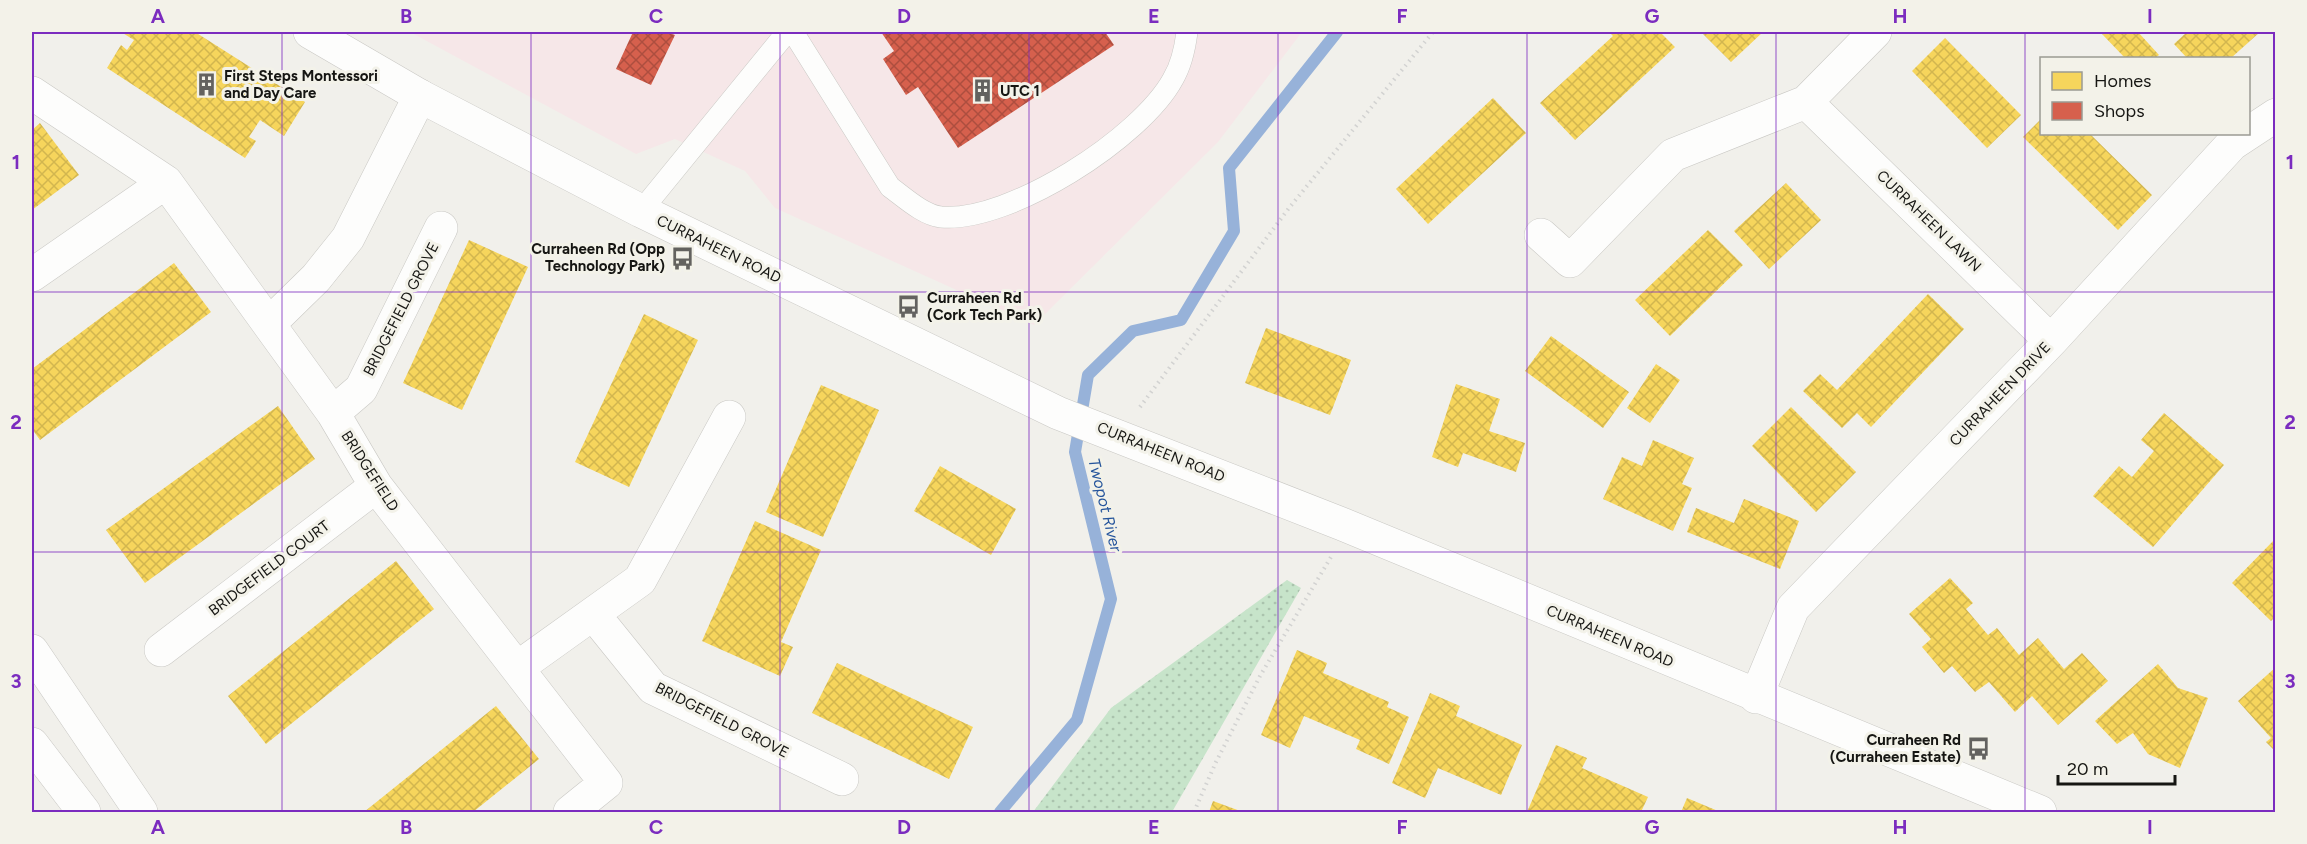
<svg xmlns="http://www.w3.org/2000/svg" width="2307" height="844" font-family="Figtree,sans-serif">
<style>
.commercial{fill:#f6e7e8}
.grass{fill:url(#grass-dots)}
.homes{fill:url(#homes-cross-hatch)}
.shops{fill:url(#shops-cross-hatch)}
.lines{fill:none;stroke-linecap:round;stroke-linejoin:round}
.stream{stroke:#97b2d9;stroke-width:12}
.service-casing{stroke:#c9c8c4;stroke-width:22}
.minor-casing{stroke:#c9c8c4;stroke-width:34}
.tertiary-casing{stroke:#c9c8c4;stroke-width:34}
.trunk-casing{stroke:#c9c8c4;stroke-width:34}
.path{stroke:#d2d2d1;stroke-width:4;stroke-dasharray:1.5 4.5;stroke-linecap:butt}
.service{stroke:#fdfdfc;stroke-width:21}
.minor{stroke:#fdfdfc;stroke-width:33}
.tertiary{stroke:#fdfdfc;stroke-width:33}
.trunk{stroke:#fdfdfc;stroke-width:33}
.grid{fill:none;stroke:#7b2cbf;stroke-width:1.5;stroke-opacity:0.55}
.labels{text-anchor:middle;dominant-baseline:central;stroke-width:6;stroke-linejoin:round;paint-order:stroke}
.poi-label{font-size:15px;font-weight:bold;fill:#161613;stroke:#f3f2e9;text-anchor:start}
.street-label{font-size:15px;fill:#161613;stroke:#f3f2e9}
.water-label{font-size:16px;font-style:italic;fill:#26559c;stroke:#f3f2e9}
.neatline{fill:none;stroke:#7b2cbf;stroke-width:2}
.grid-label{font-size:20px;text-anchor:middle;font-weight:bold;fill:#7b2cbf}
</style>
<defs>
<pattern id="grass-dots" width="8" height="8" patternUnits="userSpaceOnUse" patternTransform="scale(1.5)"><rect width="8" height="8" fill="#c7e4ca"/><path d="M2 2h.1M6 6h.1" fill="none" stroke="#aac3ad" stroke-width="1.8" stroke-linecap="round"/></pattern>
<pattern id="homes-cross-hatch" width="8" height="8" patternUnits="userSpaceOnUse" patternTransform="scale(1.5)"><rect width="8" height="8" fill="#f6d55c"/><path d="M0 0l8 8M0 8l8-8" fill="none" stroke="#d2b64f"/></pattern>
<pattern id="shops-cross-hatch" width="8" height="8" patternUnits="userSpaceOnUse" patternTransform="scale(1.5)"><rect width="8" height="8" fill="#d6604d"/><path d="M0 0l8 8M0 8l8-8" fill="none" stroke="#ad4e3f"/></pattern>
</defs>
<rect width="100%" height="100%" fill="#f1f0eb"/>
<path class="commercial" d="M410,32H1302L1218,142L1034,325L775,208L745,171L675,139L636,154Z"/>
<path class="grass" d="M1287,580L1301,588L1172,812H1033L1111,708Z"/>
<path class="homes" d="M121,32H195L305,102L284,136L260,120L249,137L256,141L245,158L107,68L121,45L127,50L134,40Z
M1609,32H1660L1675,47L1575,140L1540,103L1613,36Z
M1701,32H1763L1731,62Z
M2104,32H2138L2159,55L2155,58H2125L2102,34Z
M2187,32H2260L2231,58H2187L2174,44Z
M1945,38L2021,115L1987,148L1912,71Z
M1493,98L1526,133L1428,224L1396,189Z
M2042,118V134H2090L2152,195L2118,230L2023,137Z
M40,123L79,175L32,210V130Z
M1786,183L1821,220L1769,269L1734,231Z
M1708,230L1743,265L1670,336L1635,300Z
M469,240L528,267L462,410L403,383Z
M174,263L211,312L40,440L32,429V369Z
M1928,294L1964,329L1871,427L1857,413L1842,428L1803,391L1820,374L1837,390Z
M644,314L698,340L629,487L575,462Z
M1266,328L1351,360L1330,415L1245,383Z
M1551,336L1629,392L1603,428L1525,371Z
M1656,364L1680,380L1650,423L1627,408Z
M1456,384L1500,399L1489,431L1525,443L1516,472L1463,453L1458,467L1432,457Z
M821,385L879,410L823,537L766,512Z
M278,406L315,459L145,583L106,530Z
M1791,407L1856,472L1816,512L1752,446Z
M2164,413L2224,465L2153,547L2093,496L2119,466L2132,477L2154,451L2141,440Z
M1653,440L1694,458L1682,484L1692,488L1673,531L1603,499L1622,457L1642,466Z
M940,466L1016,509L991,555L914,511Z
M1744,499L1799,521L1780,569L1687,532L1696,508L1734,523Z
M755,521L821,550L781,642L793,647L780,676L702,641Z
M2276,538V616L2271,621L2232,583Z
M396,561L434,609L266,744L228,696Z
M1950,578L1973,603L1966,609L1988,635L1997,628L2019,655L2038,638L2064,669L2082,653L2108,681L2058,725L2032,696L2015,712L1989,682L1975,692L1952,666L1944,673L1922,647L1931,639L1909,614Z
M1297,650L1327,663L1323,673L1389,702L1387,707L1409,717L1389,764L1356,749L1360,740L1304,716L1290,748L1261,735Z
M837,663L973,727L949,779L812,713Z
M2158,664L2178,688L2208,698L2180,768L2148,754L2133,733L2117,744L2095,721Z
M2276,667V752L2266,742L2271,738L2238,701Z
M1430,693L1460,706L1456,716L1522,745L1501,795L1438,768L1425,798L1392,783Z
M496,706L539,759L473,812H364Z
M1556,745L1587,758L1582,768L1648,797L1641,812H1527Z
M1687,798L1718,811L1717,812H1681Z
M1213,801L1243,812H1209Z"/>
<path class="shops" d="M633,32H666L675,35L651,85L616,69Z
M881,32H1105L1114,45L958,148L918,87L906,95L883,59L894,51Z"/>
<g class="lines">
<path class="stream" d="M1000,812L1077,720L1111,599L1075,452L1088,375L1133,331L1181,320L1234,231L1229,168L1337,32"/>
<defs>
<path id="service" d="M793,32L890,187C904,197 923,215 941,217C1009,223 1141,138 1173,79C1182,64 1185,48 1187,32
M641,211L787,32"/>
<path id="minor" d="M32,93L166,182L333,413L376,486L606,783L570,812
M1806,102L1875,32
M1541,235L1570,261L1673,155L1806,102L2051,341
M32,275L166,182
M270,323L316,278L348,238L420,96
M333,413L361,389L441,228
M594,615L653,688L842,779
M161,650L376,486
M517,668L640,580L729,417
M1756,697L1793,608L2051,341L2232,144L2276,115"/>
<path id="tertiary" d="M310,32L420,96L641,211L1058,413L1342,524L2040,812"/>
<path id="trunk" d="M32,651L141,812
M32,744L84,812"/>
</defs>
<use href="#service" class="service-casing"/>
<use href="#minor" class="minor-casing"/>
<use href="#tertiary" class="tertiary-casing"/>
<use href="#trunk" class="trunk-casing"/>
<path class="path" d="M1140,407L1289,208L1433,32
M1194,812L1216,762L1260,676L1331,557"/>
<use href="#service" class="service"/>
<use href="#minor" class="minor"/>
<use href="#tertiary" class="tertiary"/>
<use href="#trunk" class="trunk"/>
</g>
<path class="grid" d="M282,32V812M531,32V812M780,32V812M1029,32V812M1278,32V812M1527,32V812M1776,32V812M2025,32V812M32,292H2276M32,552H2276"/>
<defs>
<symbol id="building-bare" viewBox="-9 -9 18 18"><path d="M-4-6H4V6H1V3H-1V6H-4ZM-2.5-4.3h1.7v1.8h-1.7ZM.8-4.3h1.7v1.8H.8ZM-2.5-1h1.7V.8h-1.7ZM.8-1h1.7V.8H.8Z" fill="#63625f" stroke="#f3f2e9" stroke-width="2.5" paint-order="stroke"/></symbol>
<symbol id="bus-bare" viewBox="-9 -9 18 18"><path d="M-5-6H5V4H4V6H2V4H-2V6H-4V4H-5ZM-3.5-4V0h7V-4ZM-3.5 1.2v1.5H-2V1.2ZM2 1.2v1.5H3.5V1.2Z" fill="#63625f" stroke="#f3f2e9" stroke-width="2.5" paint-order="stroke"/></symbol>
</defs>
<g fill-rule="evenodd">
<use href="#building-bare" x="190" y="68" width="33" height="33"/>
<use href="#building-bare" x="966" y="74" width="33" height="33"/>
<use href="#bus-bare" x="666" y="242" width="33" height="33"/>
<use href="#bus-bare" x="892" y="290" width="33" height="33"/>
<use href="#bus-bare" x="1962" y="732" width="33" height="33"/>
</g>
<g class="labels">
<g class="poi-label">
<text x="224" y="76">First Steps Montessori<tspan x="224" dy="17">and Day Care</tspan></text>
<text x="1000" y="91">UTC 1</text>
<text x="665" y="249" text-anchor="end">Curraheen Rd (Opp<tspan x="665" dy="17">Technology Park)</tspan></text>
<text x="927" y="298">Curraheen Rd<tspan x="927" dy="17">(Cork Tech Park)</tspan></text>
<text x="1961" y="740" text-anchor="end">Curraheen Rd<tspan x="1961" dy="17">(Curraheen Estate)</tspan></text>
</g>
<g class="street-label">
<text transform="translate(1929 221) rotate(44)">CURRAHEEN LAWN</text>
<text transform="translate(719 249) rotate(26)">CURRAHEEN ROAD</text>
<text transform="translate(401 309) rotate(-63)">BRIDGEFIELD GROVE</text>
<text transform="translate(2000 394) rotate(-46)">CURRAHEEN DRIVE</text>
<text transform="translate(1161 452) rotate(22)">CURRAHEEN ROAD</text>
<text transform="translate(370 471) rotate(57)">BRIDGEFIELD</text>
<text transform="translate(269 568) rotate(-37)">BRIDGEFIELD COURT</text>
<text transform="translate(1610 636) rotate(23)">CURRAHEEN ROAD</text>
<text transform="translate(722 720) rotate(27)">BRIDGEFIELD GROVE</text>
</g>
<g class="water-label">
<text transform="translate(1105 505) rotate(76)">Twopot River</text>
</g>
</g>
<rect width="2307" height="844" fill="none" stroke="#f3f2e9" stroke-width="66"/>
<rect x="2040" y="57" width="210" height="78" fill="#f3f2e9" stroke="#9b9a93" stroke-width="1.5"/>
<rect x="2052" y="72" width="30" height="18" fill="#f6d55c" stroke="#9b9a93" stroke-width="1.5"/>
<text x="2094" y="87" font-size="18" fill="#161613">Homes</text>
<rect x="2052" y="102" width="30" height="18" fill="#d6604d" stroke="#9b9a93" stroke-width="1.5"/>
<text x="2094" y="117" font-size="18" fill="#161613">Shops</text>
<path d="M2058 775v9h117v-9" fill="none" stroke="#161613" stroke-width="3"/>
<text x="2067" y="775" font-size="18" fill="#161613" stroke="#f3f2e9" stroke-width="4.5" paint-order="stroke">20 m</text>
<rect x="33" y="33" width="2241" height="778" class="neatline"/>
<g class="grid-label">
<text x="158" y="23">A</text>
<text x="406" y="23">B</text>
<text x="656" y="23">C</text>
<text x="904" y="23">D</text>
<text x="1154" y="23">E</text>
<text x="1402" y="23">F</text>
<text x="1652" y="23">G</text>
<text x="1900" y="23">H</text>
<text x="2150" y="23">I</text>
<text x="16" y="169">1</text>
<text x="2290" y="169">1</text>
<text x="16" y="429">2</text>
<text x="2290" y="429">2</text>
<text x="16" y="688">3</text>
<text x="2290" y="688">3</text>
<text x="158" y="834">A</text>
<text x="406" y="834">B</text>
<text x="656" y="834">C</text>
<text x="904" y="834">D</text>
<text x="1154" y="834">E</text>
<text x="1402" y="834">F</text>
<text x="1652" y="834">G</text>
<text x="1900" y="834">H</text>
<text x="2150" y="834">I</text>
</g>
</svg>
